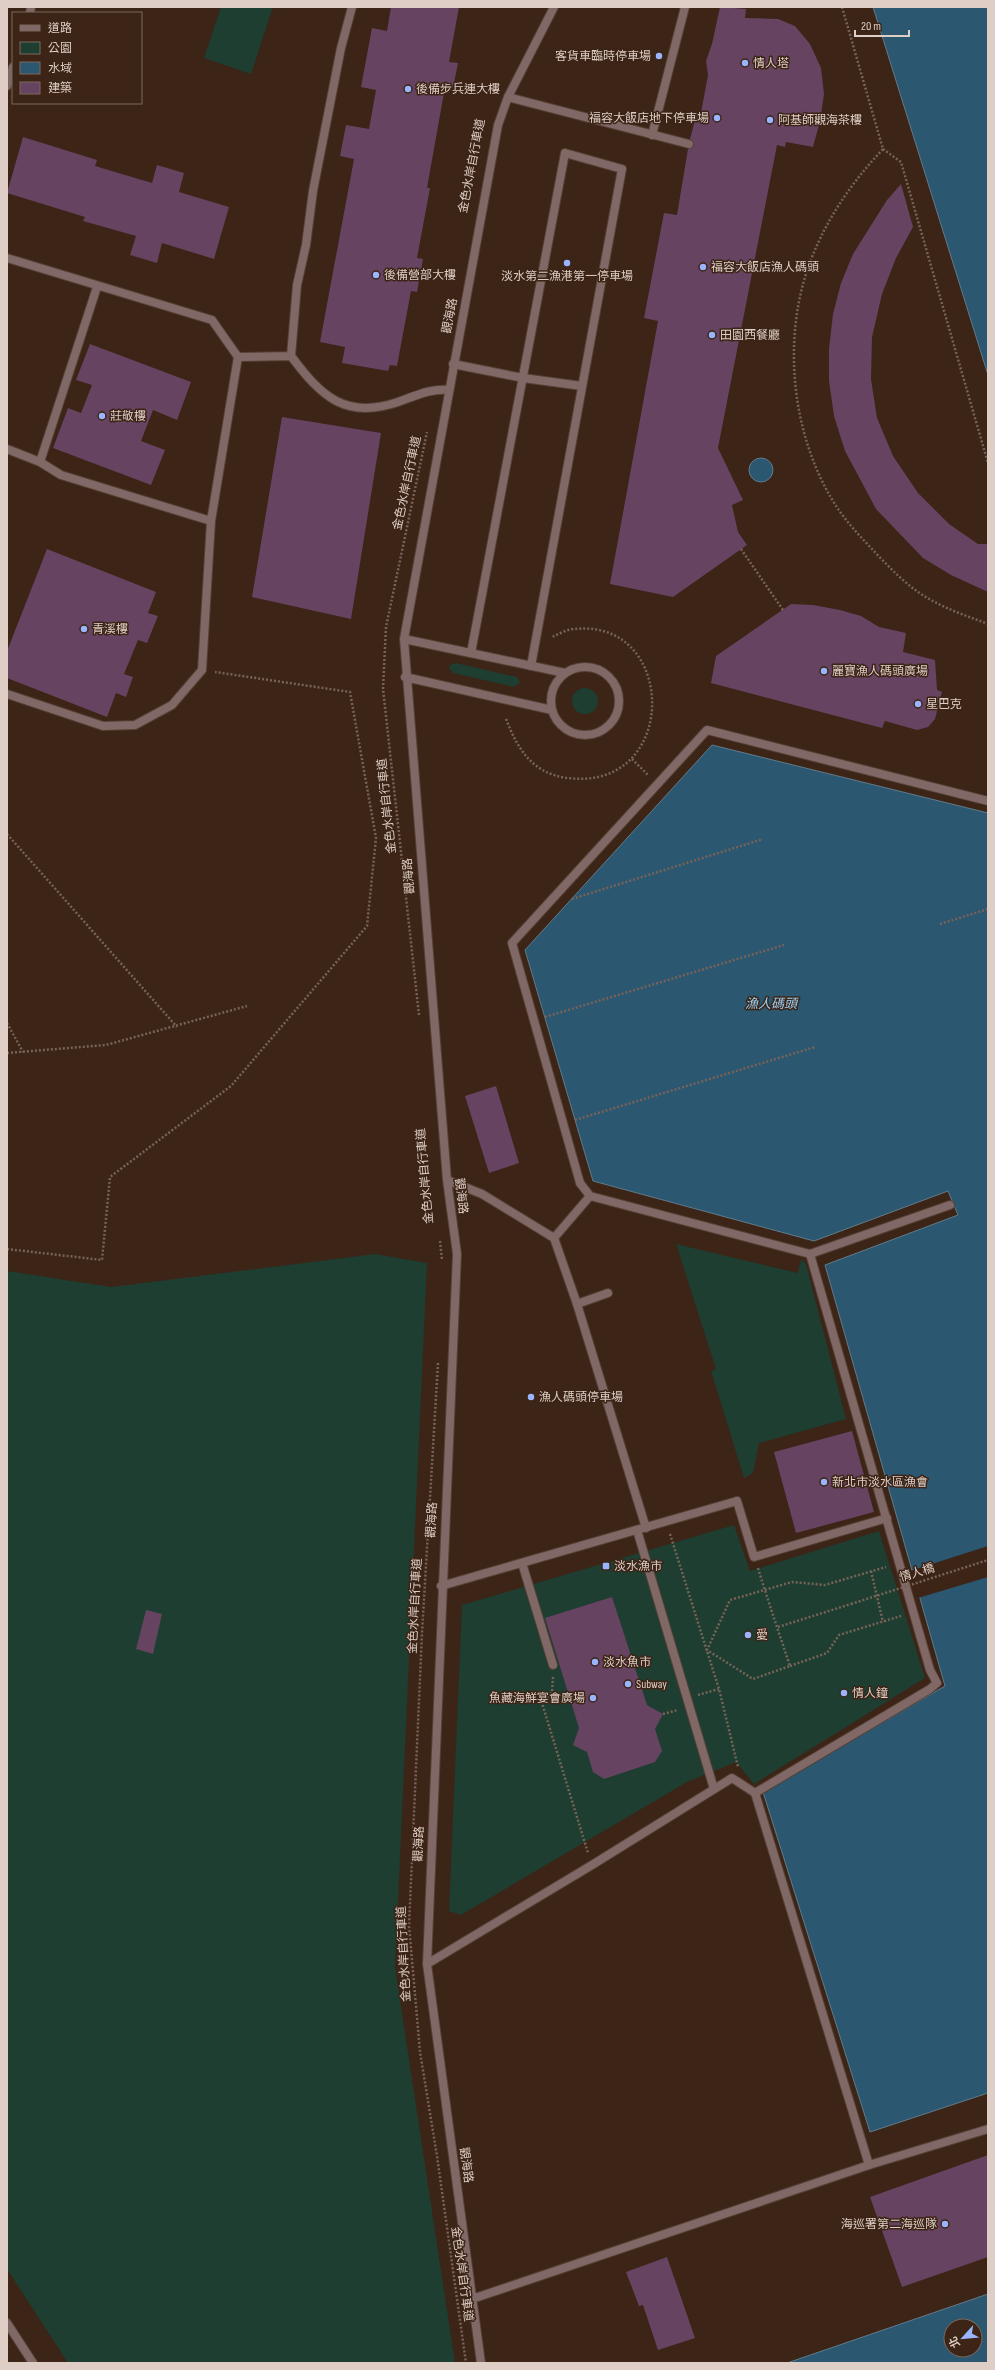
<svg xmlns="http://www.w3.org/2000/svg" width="995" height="2370" font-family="'Sofia Sans Condensed','Noto Sans TC',sans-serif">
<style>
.green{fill:#1d3e30}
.water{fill:#2b5771;stroke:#617b8a;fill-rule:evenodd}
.pier{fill:#3c2417}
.building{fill:#664360}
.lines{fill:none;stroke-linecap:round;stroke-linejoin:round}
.service-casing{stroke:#563f33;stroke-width:10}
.minor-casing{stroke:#563f33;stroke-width:10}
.path{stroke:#786358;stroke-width:2.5;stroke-dasharray:2 2;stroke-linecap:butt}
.service{stroke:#7f6866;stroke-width:8}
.minor{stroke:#7f6866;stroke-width:8}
.path-bridge{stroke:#786358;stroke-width:2.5;stroke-dasharray:2 2;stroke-linecap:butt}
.poi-dot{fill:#99b5fd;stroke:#3c2417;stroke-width:1.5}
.labels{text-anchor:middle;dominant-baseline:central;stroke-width:3;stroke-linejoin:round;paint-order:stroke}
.poi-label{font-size:12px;fill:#decec5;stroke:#3c2417;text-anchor:start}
.street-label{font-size:12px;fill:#decec5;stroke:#3c2417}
.water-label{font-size:13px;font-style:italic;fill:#9bd2f6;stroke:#3c2417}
</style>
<rect width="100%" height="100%" fill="#3c2417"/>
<path class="green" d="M221,7H273L251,74L204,58Z
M456,663L517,677L520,683L514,687L453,673L449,668L450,665Z
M572 701a13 13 0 1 1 26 0a13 13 0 1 1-26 0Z
M676,1244L798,1273L801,1259L806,1264L846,1419L759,1443L753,1473L744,1478L711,1371L716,1369Z
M375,1254L427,1263L395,1967L455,2363H68L7,2269V1271L111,1287Z
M734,1525L750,1571L879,1531L925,1678L754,1784L736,1762L687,1782L461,1915L449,1911L462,1605Z"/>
<path class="water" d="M873,7H988V375Z
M749 470a12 12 0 1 1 24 0a12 12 0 1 1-24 0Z
M712,745L988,813V2093L870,2132L763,1792L945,1686L825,1265L958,1215L948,1191L814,1241L593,1181L525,950Z
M988,2294V2363H787ZM951,2326H975V2350H951Z"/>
<path class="pier" d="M988,1546V1577L918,1598L910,1571Z"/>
<path class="building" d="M391,7H459L449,62L458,63L453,88L445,87L427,188H430L417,258L423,259L417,292L411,291L397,366L390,365L388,371L342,363L345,347L320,342L354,159L340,156L346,125L369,129L376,90L361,87L372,28L387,31Z
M720,7L746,9L745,18L778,19L795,26L810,44L821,68L824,94L820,121L813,147L786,142L785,147L777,145L718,448L743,500L732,505L738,532L747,545L673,597L610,584L658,321L644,318L664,213L677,215L688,149L694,145L690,139L696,116L700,118L708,75L706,61L712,44Z
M23,137L97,160L95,166L152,183L157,165L184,173L179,192L229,207L214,259L162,243L157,263L130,255L136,236L83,221L85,217L7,193Z
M901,184L913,227L896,258L882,294L872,337L871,379L877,418L893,456L918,493L949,524L978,544H988V592L951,575L923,558L876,509L845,451L834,416L829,381V349L833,314L841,283L853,254L887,200Z
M90,344L191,382L177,420L153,410L141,441L165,450L151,485L53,448L68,408L81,413L92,385L76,380Z
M282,417L381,433L351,619L252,597Z
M47,549L156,592L148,613L158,616L147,643L138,640L124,674L133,677L126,697L116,693L107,717L7,678V651Z
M791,604L813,605L840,610L861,616L879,627L906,633L903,652L935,660L937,690L942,692L935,719L928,727L917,730L885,721L882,728L711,683L716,656Z
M496,1086L519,1163L489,1173L465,1096Z
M852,1431L874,1512L796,1533L774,1452Z
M612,1597L647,1705L663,1714L655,1729L662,1751L655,1762L604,1779L593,1772L587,1752L573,1745L579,1728L545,1618Z
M146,1610L162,1614L153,1654L136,1649Z
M988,2155V2257L902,2287L870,2197Z
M667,2257L695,2338L658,2350L643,2305L639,2306L626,2272Z"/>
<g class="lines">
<defs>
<path id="service" d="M352,7L341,48L313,191L306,245L297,285L291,356C321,396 345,420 398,402C415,396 431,388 449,390
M30,13L31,7
M7,86L13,67
M508,97L689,144
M652,135L685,7
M7,258L212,320L238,357L291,356
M453,364L523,378L582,386
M7,449L40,462L61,475L211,521
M40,462L97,287
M471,653L565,153L622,169L531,666
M7,694L103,726L135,725L172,705L202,670L211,521L238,357
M580,1183L590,1196L810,1254L950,1205
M554,1238L590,1196
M810,1254L930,1670L937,1683L930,1689L755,1793L869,2165
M577,1304L608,1293
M737,1501L754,1557L887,1518
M637,1530L714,1789
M522,1563L553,1665"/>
<path id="minor" d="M404,639L565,673
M551 701a34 34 0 1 1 68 0a34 34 0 1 1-68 0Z
M405,677L552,710
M447,1180L482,1194L554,1238L577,1304L646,1528
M580,1183L512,943L707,730L988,801
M441,1586L737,1501
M427,1964L592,1865L732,1778L755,1793
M472,2299L869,2165L988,2129
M7,2323L33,2363
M481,2363L427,1964L457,1254L447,1180L404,639L498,125L508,97L554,7"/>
</defs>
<use href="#service" class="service-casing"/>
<use href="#minor" class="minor-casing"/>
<path class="path" d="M842,7L883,149C851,183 825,221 809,265C782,340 792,434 833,501C843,518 857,533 871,548C890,568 910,590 935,602C951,611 970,617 988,624
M883,149L901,162L988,463
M741,549L783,610
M506,719C518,750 533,774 568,778C680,792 678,618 575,629C567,629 559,634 552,637
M632,759L648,775
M7,834L177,1027
M572,899L763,839
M940,924L988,909
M419,1015L383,689L386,627L427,432
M545,1017L784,945
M7,1023L23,1052
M7,1053L106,1045L247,1006
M575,1120L815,1047
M440,1241L442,1260
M7,1249L102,1260L110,1177L231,1086L367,926L376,838L350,692L215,672
M438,1363L422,1633L409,1926L420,2052L437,2156L466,2363
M670,1534L719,1689L738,1767
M758,1568C768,1601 779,1633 790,1666L753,1679L707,1650L730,1600L792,1582L825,1585L886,1567
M871,1571L883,1622
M778,1627L851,1604
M790,1666L827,1653L839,1635L901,1616
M553,1677L552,1692L542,1703L588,1853
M698,1695L719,1689
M663,1714L678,1710"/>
<use href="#service" class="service"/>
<use href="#minor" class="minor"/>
<path class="path-bridge" d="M851,1604L988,1560"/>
</g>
<g class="poi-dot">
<circle cx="659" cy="56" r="4"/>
<circle cx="745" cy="63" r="4"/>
<circle cx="408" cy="89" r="4"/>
<circle cx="717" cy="118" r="4"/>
<circle cx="770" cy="120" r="4"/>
<circle cx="567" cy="263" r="4"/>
<circle cx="703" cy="267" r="4"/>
<circle cx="376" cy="275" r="4"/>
<circle cx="712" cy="335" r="4"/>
<circle cx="102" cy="416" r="4"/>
<circle cx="84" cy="629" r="4"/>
<circle cx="824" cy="671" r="4"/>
<circle cx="918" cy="704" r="4"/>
<circle cx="531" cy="1397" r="4"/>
<circle cx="824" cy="1482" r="4"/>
<rect x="602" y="1562" width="8" height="8" rx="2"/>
<circle cx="748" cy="1635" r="4"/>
<circle cx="595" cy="1662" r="4"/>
<circle cx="628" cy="1684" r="4"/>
<circle cx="844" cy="1693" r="4"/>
<circle cx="593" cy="1698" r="4"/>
<circle cx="945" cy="2224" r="4"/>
</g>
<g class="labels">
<g class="poi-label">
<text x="651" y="56" text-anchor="end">客貨車臨時停車場</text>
<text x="753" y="63">情人塔</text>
<text x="416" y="89">後備步兵連大樓</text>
<text x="709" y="118" text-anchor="end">福容大飯店地下停車場</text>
<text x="778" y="120">阿基師觀海茶樓</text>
<text x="711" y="267">福容大飯店漁人碼頭</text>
<text x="384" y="275">後備營部大樓</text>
<text x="567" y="276" text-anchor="middle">淡水第二漁港第一停車場</text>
<text x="720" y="335">田園西餐廳</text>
<text x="110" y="416">莊敬樓</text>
<text x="92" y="629">青溪樓</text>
<text x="832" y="671">麗寶漁人碼頭廣場</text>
<text x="926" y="704">星巴克</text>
<text x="539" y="1397">漁人碼頭停車場</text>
<text x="832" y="1482">新北市淡水區漁會</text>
<text x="614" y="1566">淡水漁市</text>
<text x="756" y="1635">愛</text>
<text x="603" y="1662">淡水魚市</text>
<text x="636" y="1684">Subway</text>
<text x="852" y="1693">情人鐘</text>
<text x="585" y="1698" text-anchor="end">魚藏海鮮宴會廣場</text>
<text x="937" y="2224" text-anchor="end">海巡署第二海巡隊</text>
</g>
<g class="street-label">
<text transform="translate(472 166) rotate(-79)">金色水岸自行車道</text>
<text transform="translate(450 316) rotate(-79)">觀海路</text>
<text transform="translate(407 483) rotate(-78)">金色水岸自行車道</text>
<text transform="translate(387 806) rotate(-96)">金色水岸自行車道</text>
<text transform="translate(409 876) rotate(-95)">觀海路</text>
<text transform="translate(425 1176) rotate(-95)">金色水岸自行車道</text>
<text transform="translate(461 1196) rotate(83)">觀海路</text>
<text transform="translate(432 1520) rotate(-87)">觀海路</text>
<text transform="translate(917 1573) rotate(-17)">情人橋</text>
<text transform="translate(415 1606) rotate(-87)">金色水岸自行車道</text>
<text transform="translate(419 1844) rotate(-88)">觀海路</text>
<text transform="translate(404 1954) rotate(-93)">金色水岸自行車道</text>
<text transform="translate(466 2165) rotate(82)">觀海路</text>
<text transform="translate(462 2274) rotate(82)">金色水岸自行車道</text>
</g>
<g class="water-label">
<text x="771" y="1004">漁人碼頭</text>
</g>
</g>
<rect width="995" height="2370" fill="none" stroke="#decec5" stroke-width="16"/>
<rect x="12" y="12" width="130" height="92" fill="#3c2417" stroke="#7d685d"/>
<rect x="20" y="25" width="20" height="6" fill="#7f6866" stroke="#7d685d"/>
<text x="48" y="32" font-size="12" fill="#decec5">道路</text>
<rect x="20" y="42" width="20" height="12" fill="#1d3e30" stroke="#7d685d"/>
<text x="48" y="52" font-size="12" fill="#decec5">公園</text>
<rect x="20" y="62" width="20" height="12" fill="#2b5771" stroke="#7d685d"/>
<text x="48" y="72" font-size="12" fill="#decec5">水域</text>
<rect x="20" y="82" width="20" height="12" fill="#664360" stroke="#7d685d"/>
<text x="48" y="92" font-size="12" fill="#decec5">建築</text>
<g transform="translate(963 2338) rotate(243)"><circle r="19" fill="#3c2417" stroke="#7d685d"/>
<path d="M0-3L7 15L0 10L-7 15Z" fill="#99b5fd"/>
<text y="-6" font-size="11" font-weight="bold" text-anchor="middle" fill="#decec5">北</text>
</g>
<path d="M855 30v6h54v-6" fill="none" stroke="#decec5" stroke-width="2"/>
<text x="861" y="30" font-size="12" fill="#decec5" stroke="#3c2417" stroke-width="3" paint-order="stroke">20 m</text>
</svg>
